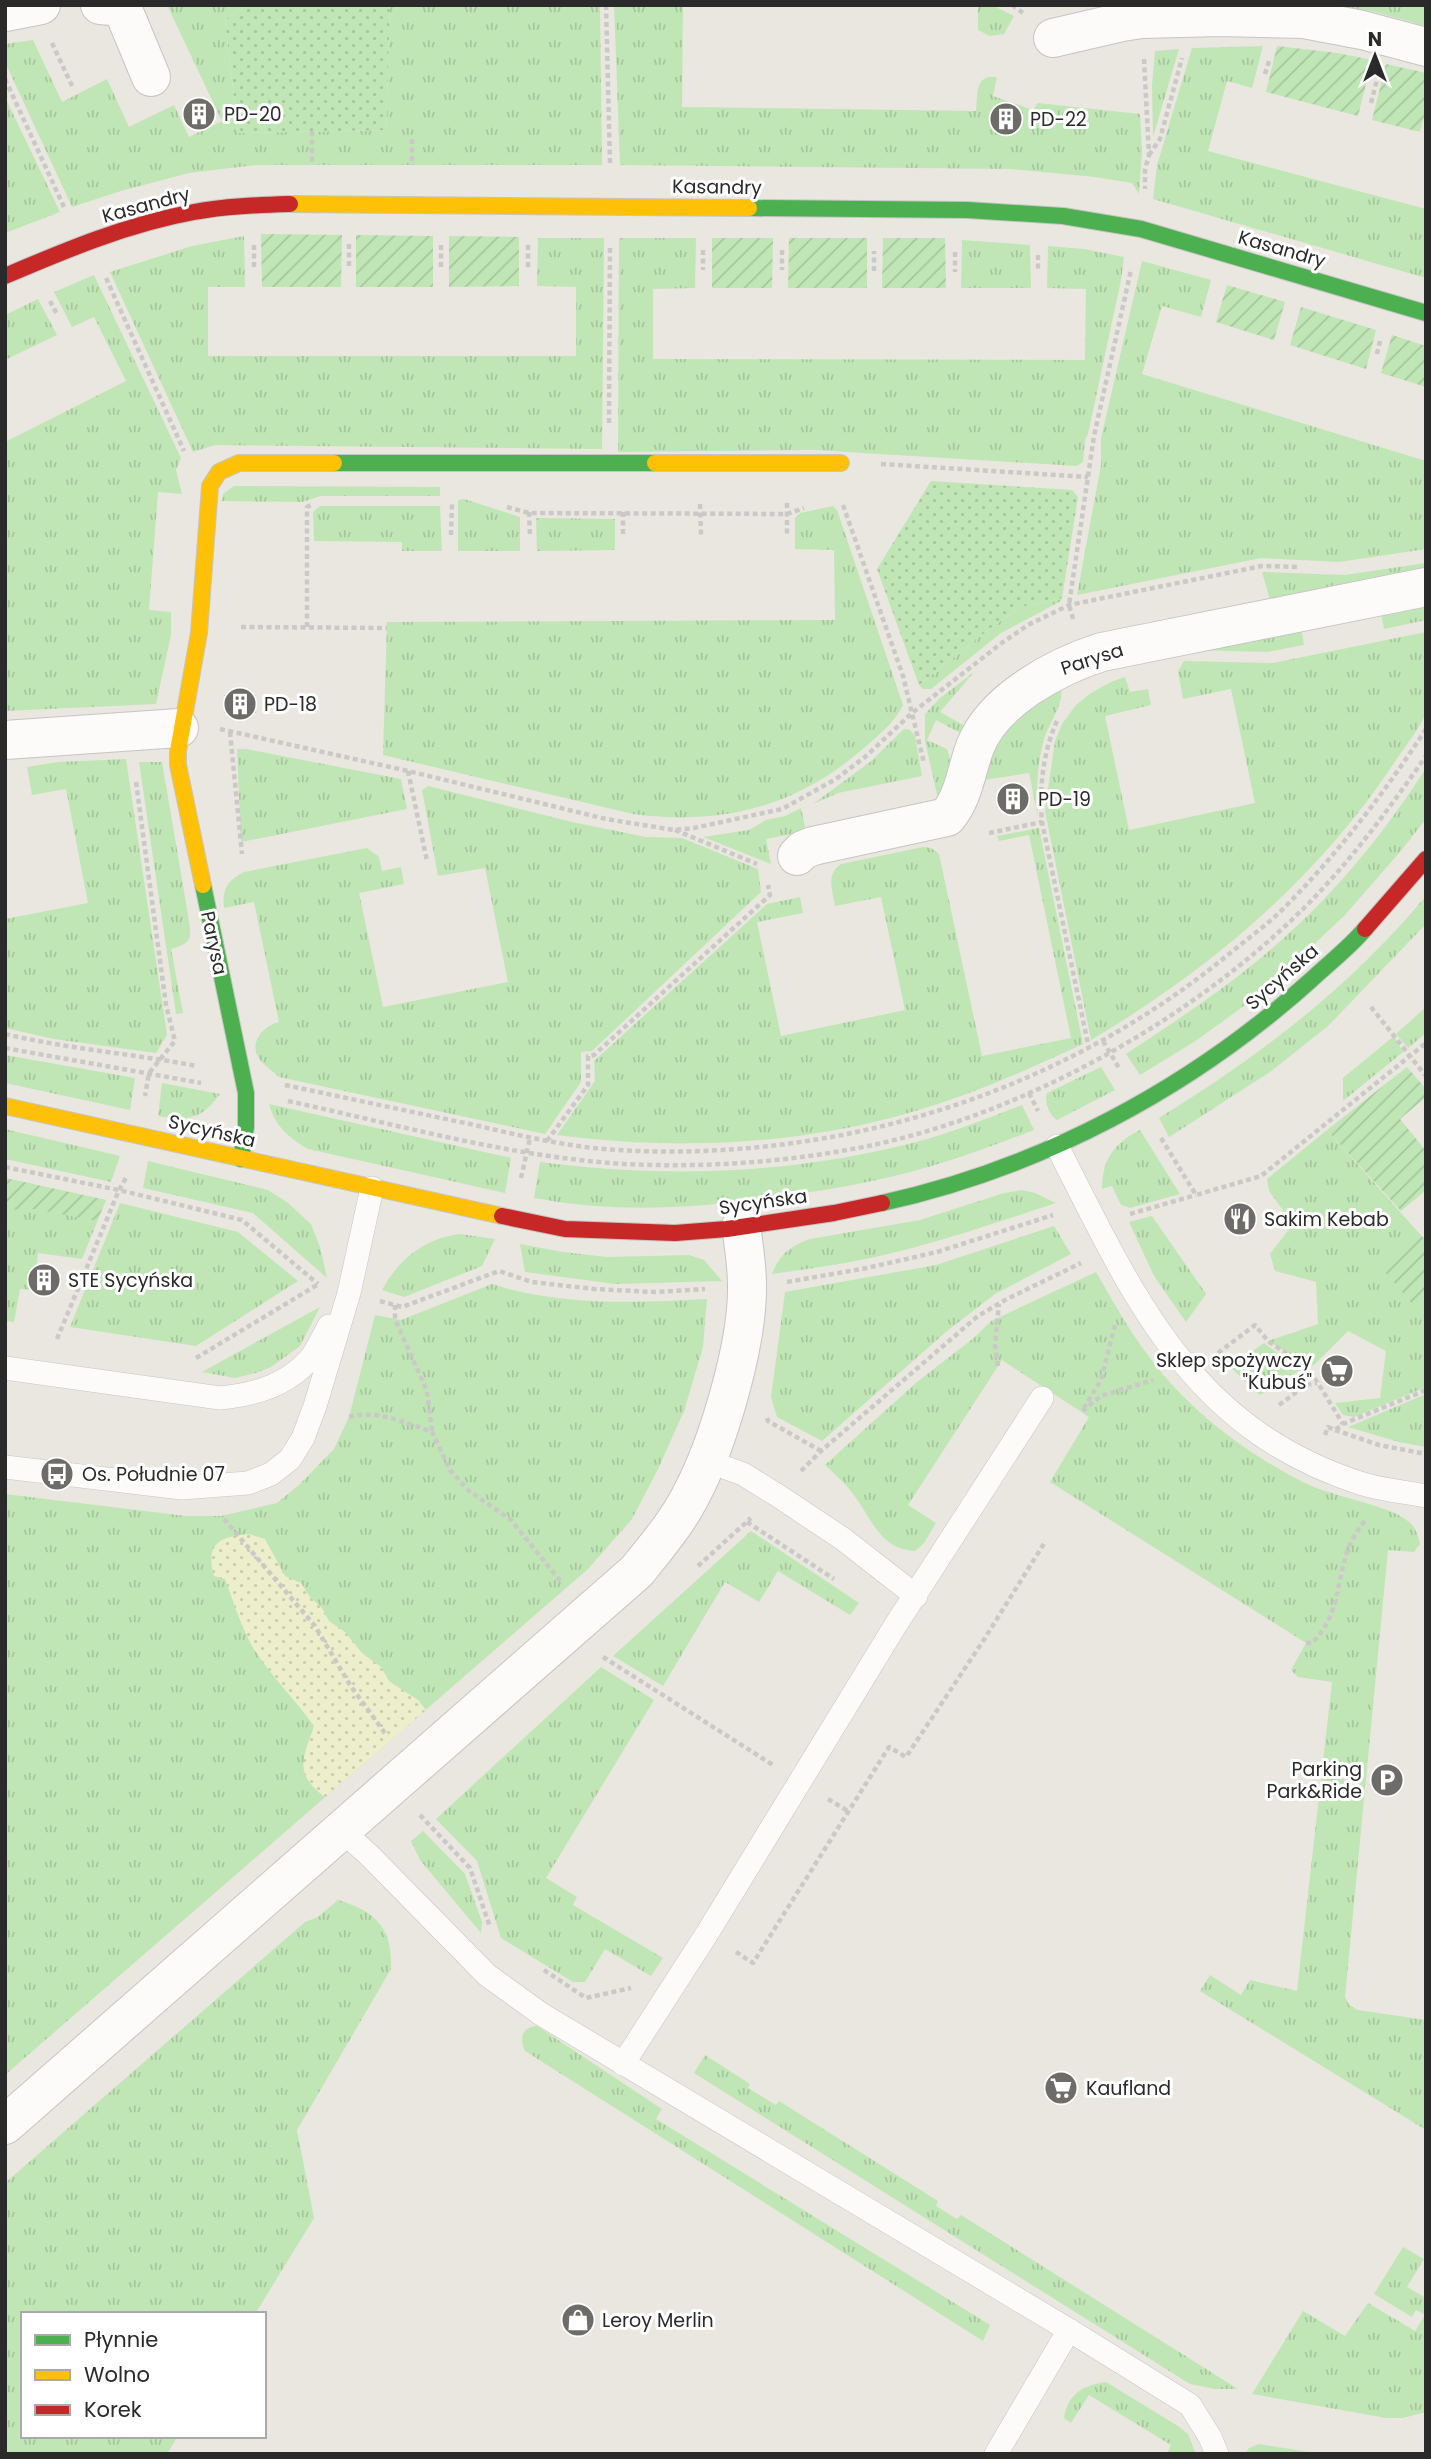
<svg xmlns="http://www.w3.org/2000/svg" width="1431" height="2459" font-family="Poppins,sans-serif">
<style>
.grass{fill:url(#grass-tufts)}
.sand{fill:url(#sand-dots)}
.park{fill:url(#park-dots)}
.garden{fill:url(#garden-furrows)}
.lines{fill:none;stroke-linecap:round;stroke-linejoin:round}
.lane-casing{stroke:#c6c5c5;stroke-width:24}
.street-casing{stroke:#c6c5c5;stroke-width:40}
.fast-casing{stroke:#c6c5c5;stroke-width:18}
.slow-casing{stroke:#c6c5c5;stroke-width:18}
.jam-casing{stroke:#c6c5c5;stroke-width:18}
.path{stroke:#cac9c8;stroke-width:4.5;stroke-dasharray:5 3.5;stroke-linecap:butt}
.lane{stroke:#fcfbfa;stroke-width:23}
.street{stroke:#fcfbfa;stroke-width:38}
.fast{stroke:#4caf50;stroke-width:16}
.slow{stroke:#ffc107;stroke-width:16}
.jam{stroke:#c62828;stroke-width:16}
.labels{text-anchor:middle;dominant-baseline:central;stroke-width:6;stroke-linejoin:round;paint-order:stroke}
.poi-label{font-size:19px;fill:#2a2a2a;stroke:#fff;text-anchor:start}
.street-label{font-size:19px;fill:#2a2a2a;stroke:#fff}
</style>
<defs>
<pattern id="grass-tufts" width="24" height="20" patternUnits="userSpaceOnUse" patternTransform="scale(1.75)"><rect width="24" height="20" fill="#c1e6b6"/><path d="M3 7l-1-3M5 7V3M7 7l1-3M15 17l-1-3M17 17v-4M19 17l1-3" fill="none" stroke="#a6c59d"/></pattern>
<pattern id="sand-dots" width="8" height="8" patternUnits="userSpaceOnUse" patternTransform="scale(1.75)"><rect width="8" height="8" fill="#edeecc"/><path d="M2 2h.1M6 6h.1" fill="none" stroke="#cbccaf" stroke-width="1.8" stroke-linecap="round"/></pattern>
<pattern id="park-dots" width="8" height="8" patternUnits="userSpaceOnUse" patternTransform="scale(1.75)"><rect width="8" height="8" fill="#c1e6b6"/><path d="M2 2h.1M6 6h.1" fill="none" stroke="#a6c59d" stroke-width="1.8" stroke-linecap="round"/></pattern>
<pattern id="garden-furrows" width="10" height="10" patternUnits="userSpaceOnUse" patternTransform="scale(1.75)"><rect width="10" height="10" fill="#c1e6b6"/><path d="M-1 1l2-2M0 10L10 0M9 11l2-2" fill="none" stroke="#a6c59d"/></pattern>
</defs>
<rect width="100%" height="100%" fill="#e9e7df"/>
<path class="grass" d="M167,5H248L225,20L238,133L386,130L390,5H600L602,165H257L189,173L121,191L72,207L5,62V44L33,40L62,102L107,79L129,127L174,105L189,137L222,121Z
M614,5H683L682,107L976,111C978,95 974,74 997,77L993,96L1033,110L1038,103L1140,114L1142,152L1139,194L1132,183L1095,177L1010,169L620,165Z
M978,5H992L1014,16L1004,34L990,36L978,30Z
M1334,5H1426V26L1375,12Z
M1263,46L1252,88L1227,81L1208,151L1426,209V278L1153,199L1157,165L1192,48Z
M1179,49L1153,137L1152,85L1155,51Z
M5,97L60,212L5,233Z
M244,236L245,287H208V356H576V287L537,286L538,238H604L602,449L215,445L193,452L110,272L192,246Z
M619,238H696L695,288L653,289V359L1085,360L1086,289L1047,288L1048,246L1084,249L1124,257L1121,280L1088,434L1085,440L1083,462L1077,466L815,450L618,452Z
M962,240L1030,245L1031,288H961Z
M1142,261L1211,280L1201,317L1162,306L1142,374L1426,461V549L1339,562L1261,558L1077,595L1101,465V438Z
M94,275L181,458L176,470L182,494L158,492L149,610L171,612V635L156,704L5,711V442L126,381L94,317L72,327L54,292Z
M38,299L57,335L5,360V315Z
M234,486L440,487V496H321L302,502L222,501L223,494Z
M464,499L520,517V551H458V500Z
M320,506H440L442,551H402V542L314,541L313,512Z
M833,506L837,510L903,705C895,722 878,736 864,748C796,807 722,826 633,814L383,755L387,622L835,620L834,550L795,549V518L800,513Z
M536,518L615,519V550L537,551Z
M1426,563V570L1270,600L1262,572L1345,575Z
M1062,598L1061,601L1001,633L931,689H923L919,685L992,627L1021,607Z
M1426,604V620L1384,629L1381,613Z
M1301,628L1304,645L1268,652L1192,650Z
M1426,632C1426,654 1429,692 1426,712C1423,724 1400,754 1392,766C1315,881 1209,970 1091,1040L1045,811L1046,803L1055,741L1062,724L1076,705L1091,693L1111,682L1125,677L1130,692L1148,689L1151,705L1105,716L1129,830L1255,803L1231,689L1183,699L1178,671L1184,661L1273,663Z
M974,672L940,712L965,726L962,734L936,720L927,740L947,749L950,759L949,766L938,799L925,741V714L940,698Z
M1061,688C1064,706 1049,722 1044,739C1037,765 1036,791 1038,817L1029,773L984,780L989,749L1020,715Z
M904,729L910,730L915,736L922,776L838,793L813,804L870,762Z
M237,749H246L401,779L407,809L241,842Z
M126,759L167,1035L156,1053L54,1039L5,1028V919L88,903L66,789L32,795L27,767L58,762Z
M139,762H162L188,915C191,937 195,942 171,949L183,1013L176,1014Z
M1426,768V819L1400,852L1344,916L1263,992L1197,1040L1140,1075L1126,1054C1171,1024 1216,995 1257,961C1322,909 1381,839 1426,768Z
M428,786L572,822L646,837L682,838L758,869L761,892L592,1051L581,1052V1082L545,1134L279,1077C274,1072 266,1067 261,1061C247,1045 262,1026 279,1022L254,902L224,908C222,889 227,881 244,872L367,848L379,857L382,871L401,867L404,884L359,893L383,1007L508,982L485,868L438,876L422,790Z
M801,808L806,831L766,839L771,864L703,837L749,830L766,820L785,816Z
M1039,828L1083,1044C1025,1071 967,1097 905,1114C792,1146 672,1150 557,1135L595,1081L594,1061L767,904L800,897L803,913L757,922L781,1036L905,1010L881,897L835,906C832,890 826,874 841,864L923,847L931,848L939,854L982,1056L1071,1038L1029,835L999,841L997,836Z
M1426,896V924L1328,1026L1270,1072L1169,1137L1159,1118C1260,1056 1350,987 1426,896Z
M1426,1007V1033L1408,1048L1396,1034Z
M1394,1036L1403,1052L1343,1101V1078Z
M5,1055L135,1078L130,1110L5,1083Z
M1101,1067L1115,1090L1057,1120C1049,1115 1044,1101 1047,1093Z
M162,1083L220,1094C201,1120 188,1121 158,1116Z
M269,1104L511,1158L505,1193L308,1149C289,1138 275,1126 269,1104Z
M1022,1105L1034,1130C982,1150 928,1170 872,1181C839,1188 806,1193 772,1197C692,1209 615,1213 534,1198L540,1162C670,1179 800,1174 927,1139C959,1130 991,1117 1022,1105Z
M5,1129L120,1156L111,1182L5,1159Z
M1140,1130L1180,1194L1130,1208L1121,1205L1112,1186L1102,1189C1102,1160 1114,1143 1140,1130Z
M1327,1130L1426,1241V1387L1354,1417L1343,1415L1335,1403L1380,1398L1386,1351L1348,1331L1315,1364L1310,1367L1268,1341L1318,1324L1316,1282L1275,1271L1270,1254L1293,1224L1269,1191L1267,1179Z
M148,1161L268,1190L288,1203L311,1224L320,1247L327,1278L253,1213L143,1188Z
M5,1178L106,1200L82,1259L38,1253L34,1290L20,1289L14,1322L5,1321Z
M1022,1190L1035,1193L1056,1203C1004,1220 953,1238 900,1251C858,1262 815,1268 772,1274C780,1254 790,1246 810,1239L920,1220L1004,1193Z
M120,1203L238,1232L298,1281L196,1346L70,1327Z
M1152,1216L1206,1294L1186,1322L1154,1276L1129,1222Z
M1054,1226L1071,1254L995,1294L947,1331L822,1441L777,1417L771,1397L785,1292L936,1265Z
M460,1234L495,1239L482,1266L404,1297L382,1290C398,1260 425,1238 460,1234Z
M520,1244L563,1252L607,1257L689,1255L704,1260L722,1281L615,1284L525,1272Z
M1096,1272C1113,1301 1129,1331 1150,1358C1190,1411 1244,1452 1303,1482C1331,1497 1387,1504 1408,1521C1415,1526 1418,1535 1420,1544L1414,1552L1388,1550L1345,1997L1349,2005L1358,2010L1426,2020V2130L1200,1991L1210,1975L1241,1995L1250,1980L1297,1991L1332,1682L1298,1677L1291,1670L1306,1643L1050,1482L1089,1417L1002,1360L908,1505L936,1523L924,1543L915,1551C877,1549 871,1514 849,1489C842,1480 833,1473 825,1465L917,1382L975,1337L991,1321Z
M492,1284C560,1306 637,1303 707,1299L703,1347L684,1411L658,1469L632,1519L588,1569L5,2075V1494L186,1516H221L277,1503L300,1484L334,1449L349,1417L375,1315L401,1320Z
M320,1307L300,1346L271,1367L256,1373L235,1378L202,1372Z
M1264,1343L1300,1370L1260,1395L1230,1367Z
M1426,1394V1447L1399,1442L1348,1427Z
M751,1531L859,1603L850,1615L778,1571L759,1602L725,1582L663,1686L613,1656Z
M601,1667L654,1700L546,1878L577,1897L573,1905L663,1958L651,1976L605,1949L585,1982H573L501,1938L477,1861L436,1819Z
M423,1831L465,1874L482,1922L481,1933L420,1860L411,1841Z
M338,1900C375,1911 393,1928 391,1969L297,2130L314,2218L255,2314H23V2436H178L167,2454H5V2183L305,1922L318,1917Z
M537,2026L662,2109L656,2119L990,2325L983,2341L525,2051C519,2038 522,2027 537,2026Z
M705,2055L750,2084L748,2088L776,2105L779,2101L938,2201L936,2206L957,2219L961,2215L1238,2389H1215L1190,2384L694,2073Z
M1403,2247L1424,2259L1407,2287L1426,2298V2412L1403,2418H1386L1252,2394L1303,2311L1345,2336L1368,2303L1415,2331L1425,2315L1416,2310L1412,2317L1374,2294Z
M1106,2382L1178,2426L1188,2434L1196,2454H1167L1171,2445L1089,2395L1071,2423L1064,2418C1068,2393 1084,2385 1106,2382Z
M1259,2444L1320,2454H1245L1249,2448Z"/>
<path class="sand" d="M248,1534L265,1539L285,1576L301,1583L310,1597L322,1608L329,1621L345,1632L362,1653L381,1667L389,1681L418,1700L426,1710L325,1797C293,1773 303,1759 314,1726C295,1699 267,1672 251,1644C240,1624 233,1600 225,1579L214,1576C205,1544 219,1537 248,1534Z"/>
<path class="park" d="M248,5H390L386,130L238,133L225,20Z
M931,481L1072,490L1078,497L1062,598L1021,607L992,627L919,685L877,569Z"/>
<path class="garden" d="M1277,46L1337,53L1372,60L1358,116L1266,92Z
M1386,64L1426,73V109L1420,132L1372,120Z
M261,234L342,235L341,287H262Z
M356,235L433,236V287H356Z
M449,236L519,237V286L449,287Z
M712,238H773L772,288H712Z
M789,238H867V288H788Z
M883,238H945L946,288H882Z
M1227,285L1285,302L1274,340L1216,322Z
M1301,307L1376,330L1366,369L1290,345Z
M1392,335L1426,346V387L1381,373Z
M1407,1067L1426,1089V1097L1400,1119L1426,1151V1190L1401,1211L1327,1130Z
M5,1178L106,1200L97,1221L34,1209L5,1210Z
M1419,1233L1426,1241V1300L1416,1308L1379,1265Z"/>
<g class="lines">
<defs>
<path id="lane" d="M1057,1146C1133,1295 1189,1429 1363,1484C1383,1490 1405,1492 1426,1496
M5,1368L220,1398C255,1395 290,1385 313,1355C319,1346 324,1335 329,1326
M707,1461L743,1474L777,1495L843,1539L916,1596
M5,1467L182,1488L248,1483L271,1474L290,1459L303,1438L315,1406L349,1293L372,1188
M342,1831L369,1855L487,1975L541,2014L1069,2330L1190,2405L1210,2437L1217,2454
M623,2064L708,1932L895,1626L1042,1398
M996,2454L1069,2330"/>
<path id="street" d="M100,5L113,6L124,12L151,77
M5,12L41,5
M1053,38L1122,22L1142,19L1220,17L1304,19L1362,30L1426,47
M5,740L179,728
M797,856L803,850L813,846L947,817C964,797 966,771 975,747C993,700 1057,666 1102,652L1426,587
M5,2125L637,1571C656,1547 676,1524 690,1497C718,1445 748,1344 747,1285C747,1266 744,1246 741,1226"/>
<path id="fast" d="M749,208L967,210L1063,216L1141,229L1426,313
M334,463H655
M203,885L246,1093V1127L241,1159
M882,1203C1041,1168 1190,1089 1311,980C1329,963 1349,948 1365,929"/>
<path id="slow" d="M290,204L749,208
M655,463H841
M203,885L178,765V751L199,633L210,486L219,472L239,463H334
M5,1106L502,1216"/>
<path id="jam" d="M5,276C66,250 128,224 194,212C225,206 258,205 290,204
M1365,929L1426,859
M502,1216L565,1229L675,1233L727,1229L834,1213L882,1203"/>
</defs>
<use href="#lane" class="lane-casing"/>
<use href="#street" class="street-casing"/>
<use href="#fast" class="fast-casing"/>
<use href="#slow" class="slow-casing"/>
<use href="#jam" class="jam-casing"/>
<path class="path" d="M606,5L610,164
M1012,5L1023,13
M52,43L73,88
M1144,59L1149,155L1145,169V189
M1265,74L1270,58
M5,79L64,207
M1371,103L1378,76
M312,131V165
M412,139V165
M1149,155L1160,139L1182,58
M349,244V268
M254,245V269
M441,245V269
M528,245V269
M703,250V270
M782,250V270
M955,252V272
M1038,255V272
M874,271V251
M106,278L184,451
M50,301L58,316
M1377,354L1380,341
M609,423L610,246
M881,464L1088,477
M787,503V534
M700,504L701,535
M843,505L903,676L924,763
M507,507L529,513L787,514L804,508
M529,512L530,536
M623,512V536
M451,535L452,504
M1073,619L1069,605L1094,436L1131,270
M241,627L387,628
M307,627V507L311,505
M1057,721C1043,752 1039,788 1042,822L1089,1049
M220,729L408,771L606,819L674,830L694,828L782,809L836,779L865,757L912,713L1003,642L1028,625L1069,605L1262,566L1300,567
M230,732L242,854
M408,771L427,861
M136,782L166,1005L175,1041L149,1073L145,1096
M675,830L757,864
M989,833L1042,822
M1371,1007L1425,1075
M5,1034C69,1049 134,1054 197,1066
M1103,1041L1119,1068
M5,1048L201,1083
M285,1085C346,1098 408,1111 470,1124C518,1135 567,1147 617,1150C838,1163 1059,1094 1229,954C1246,940 1264,927 1280,912C1336,856 1383,795 1426,729
M1029,1093L1038,1111
M288,1101C399,1125 511,1157 624,1164C706,1168 789,1162 868,1146C1024,1114 1193,1019 1305,907C1350,862 1389,809 1426,756
M1161,1138L1196,1195L1261,1176L1426,1043
M547,1141L588,1085V1056L594,1055L770,895L768,885
M5,1167L119,1190L242,1220L318,1284
M521,1178L530,1138
M1130,1214L1196,1195
M787,1282L867,1268L937,1252L1053,1215
M380,1301L402,1307L499,1271L532,1282L594,1289L655,1292L705,1289
M395,1305V1319L427,1391L432,1432
M1115,1325L1101,1380L1082,1411L1101,1396L1153,1380
M57,1339L119,1190L127,1176
M1218,1353L1255,1325L1268,1341L1310,1370L1343,1424
M196,1358L317,1285
M998,1366L995,1345L999,1304
M1279,1405L1306,1385L1317,1383
M349,1417C376,1409 406,1423 432,1432L450,1470L468,1490L511,1520L561,1582
M767,1418L768,1421L821,1451
M1335,1430L1379,1445L1426,1454
M1325,1435L1328,1427L1335,1430L1343,1424L1426,1390
M801,1471L821,1451L978,1316L1005,1300L1081,1263
M224,1519L315,1626L350,1685L387,1736
M747,1522L834,1579
M698,1566L751,1518
M1306,1643H1312C1339,1616 1336,1586 1347,1552C1351,1540 1358,1530 1366,1519
M603,1657L773,1765
M828,1799L848,1811
M420,1815L470,1868L490,1927
M736,1952L753,1963L889,1747L906,1757L985,1638L1045,1542
M544,1970L586,1998L631,1988"/>
<use href="#lane" class="lane"/>
<use href="#street" class="street"/>
<use href="#fast" class="fast"/>
<use href="#slow" class="slow"/>
<use href="#jam" class="jam"/>
</g>
<defs>
<symbol id="building-disc" viewBox="-11 -11 22 22"><circle r="9.5" fill="#6d6c69" stroke="#fff"/><path d="M-4-6H4V6H1V3H-1V6H-4ZM-2.5-4.3h1.7v1.8h-1.7ZM.8-4.3h1.7v1.8H.8ZM-2.5-1h1.7V.8h-1.7ZM.8-1h1.7V.8H.8Z" fill="#fff"/></symbol>
<symbol id="restaurant-disc" viewBox="-11 -11 22 22"><circle r="9.5" fill="#6d6c69" stroke="#fff"/><path d="M-5-6h1v4h1v-4h1v4h1v-4h1v5L-1.5 .5V6h-2V.5L-5-1ZM5-6V6H3V1.5H1.5Q1.5-4 5-6Z" fill="#fff"/></symbol>
<symbol id="supermarket-disc" viewBox="-11 -11 22 22"><circle r="9.5" fill="#6d6c69" stroke="#fff"/><path d="M-6-5.5h2.5l.6 2H6L4.5 2H-2.5L-4.4-4H-6ZM-1.5 3.2a1.3 1.3 0 1 0 .1 0ZM3 3.2a1.3 1.3 0 1 0 .1 0Z" fill="#fff"/></symbol>
<symbol id="bus-disc" viewBox="-11 -11 22 22"><circle r="9.5" fill="#6d6c69" stroke="#fff"/><path d="M-5-6H5V4H4V6H2V4H-2V6H-4V4H-5ZM-3.5-4V0h7V-4ZM-3.5 1.2v1.5H-2V1.2ZM2 1.2v1.5H3.5V1.2Z" fill="#fff"/></symbol>
<symbol id="parking-disc" viewBox="-11 -11 22 22"><circle r="9.5" fill="#6d6c69" stroke="#fff"/><path d="M-3.5-5.5H1a3.5 3.5 0 0 1 0 7H-1V5.5H-3.5ZM-1-3.4V-.6H.8a1.4 1.4 0 0 0 0-2.8Z" fill="#fff"/></symbol>
<symbol id="shop-disc" viewBox="-11 -11 22 22"><circle r="9.5" fill="#6d6c69" stroke="#fff"/><path d="M-5-2.5h2.3a2.7 3.5 0 0 1 5.4 0H5L5.5 6h-11ZM-1.5-2.5h3a1.5 2.3 0 0 0-3 0Z" fill="#fff"/></symbol>
</defs>
<g fill-rule="evenodd">
<use href="#building-disc" x="180" y="95" width="38" height="38"/>
<use href="#building-disc" x="987" y="100" width="38" height="38"/>
<use href="#building-disc" x="221" y="685" width="38" height="38"/>
<use href="#building-disc" x="994" y="780" width="38" height="38"/>
<use href="#restaurant-disc" x="1221" y="1200" width="38" height="38"/>
<use href="#building-disc" x="25" y="1261" width="38" height="38"/>
<use href="#supermarket-disc" x="1318" y="1352" width="38" height="38"/>
<use href="#bus-disc" x="38" y="1455" width="38" height="38"/>
<use href="#parking-disc" x="1368" y="1761" width="38" height="38"/>
<use href="#supermarket-disc" x="1042" y="2069" width="38" height="38"/>
<use href="#shop-disc" x="559" y="2301" width="38" height="38"/>
</g>
<g class="labels">
<g class="poi-label">
<text x="224" y="114">PD-20</text>
<text x="1030" y="119">PD-22</text>
<text x="264" y="704">PD-18</text>
<text x="1038" y="799">PD-19</text>
<text x="1264" y="1219">Sakim Kebab</text>
<text x="68" y="1280">STE Sycyńska</text>
<text x="1312" y="1360" text-anchor="end">Sklep spożywczy<tspan x="1312" dy="22">"Kubuś"</tspan></text>
<text x="82" y="1474">Os. Południe 07</text>
<text x="1362" y="1769" text-anchor="end">Parking<tspan x="1362" dy="22">Park&amp;Ride</tspan></text>
<text x="1086" y="2088">Kaufland</text>
<text x="602" y="2320">Leroy Merlin</text>
</g>
<g class="street-label">
<text transform="translate(717 187) rotate(1)">Kasandry</text>
<text transform="translate(146 205) rotate(-15)">Kasandry</text>
<text transform="translate(1282 249) rotate(16)">Kasandry</text>
<text transform="translate(1092 659) rotate(-18)">Parysa</text>
<text transform="translate(214 943) rotate(78)">Parysa</text>
<text transform="translate(1282 977) rotate(-41)">Sycyńska</text>
<text transform="translate(212 1131) rotate(13)">Sycyńska</text>
<text transform="translate(763 1202) rotate(-8)">Sycyńska</text>
</g>
</g>
<rect width="1431" height="2459" fill="none" stroke="#2a2a2a" stroke-width="14"/>
<rect x="21" y="2312" width="245" height="126" fill="#ffffff" stroke="#aaaaaa" stroke-width="2"/>
<rect x="35" y="2335" width="35" height="10" fill="#4caf50" stroke="#aaaaaa" stroke-width="2"/>
<text x="84" y="2347" font-size="21" fill="#2a2a2a">Płynnie</text>
<rect x="35" y="2370" width="35" height="10" fill="#ffc107" stroke="#aaaaaa" stroke-width="2"/>
<text x="84" y="2382" font-size="21" fill="#2a2a2a">Wolno</text>
<rect x="35" y="2405" width="35" height="10" fill="#c62828" stroke="#aaaaaa" stroke-width="2"/>
<text x="84" y="2417" font-size="21" fill="#2a2a2a">Korek</text>
<g transform="translate(1375 56)" stroke="#ffffff" stroke-width="5" paint-order="stroke">
<path d="M0-5L12 26L0 18L-12 26Z" fill="#2a2a2a"/>
<text y="-10" font-size="19" font-weight="bold" text-anchor="middle" fill="#2a2a2a">N</text>
</g>
</svg>
